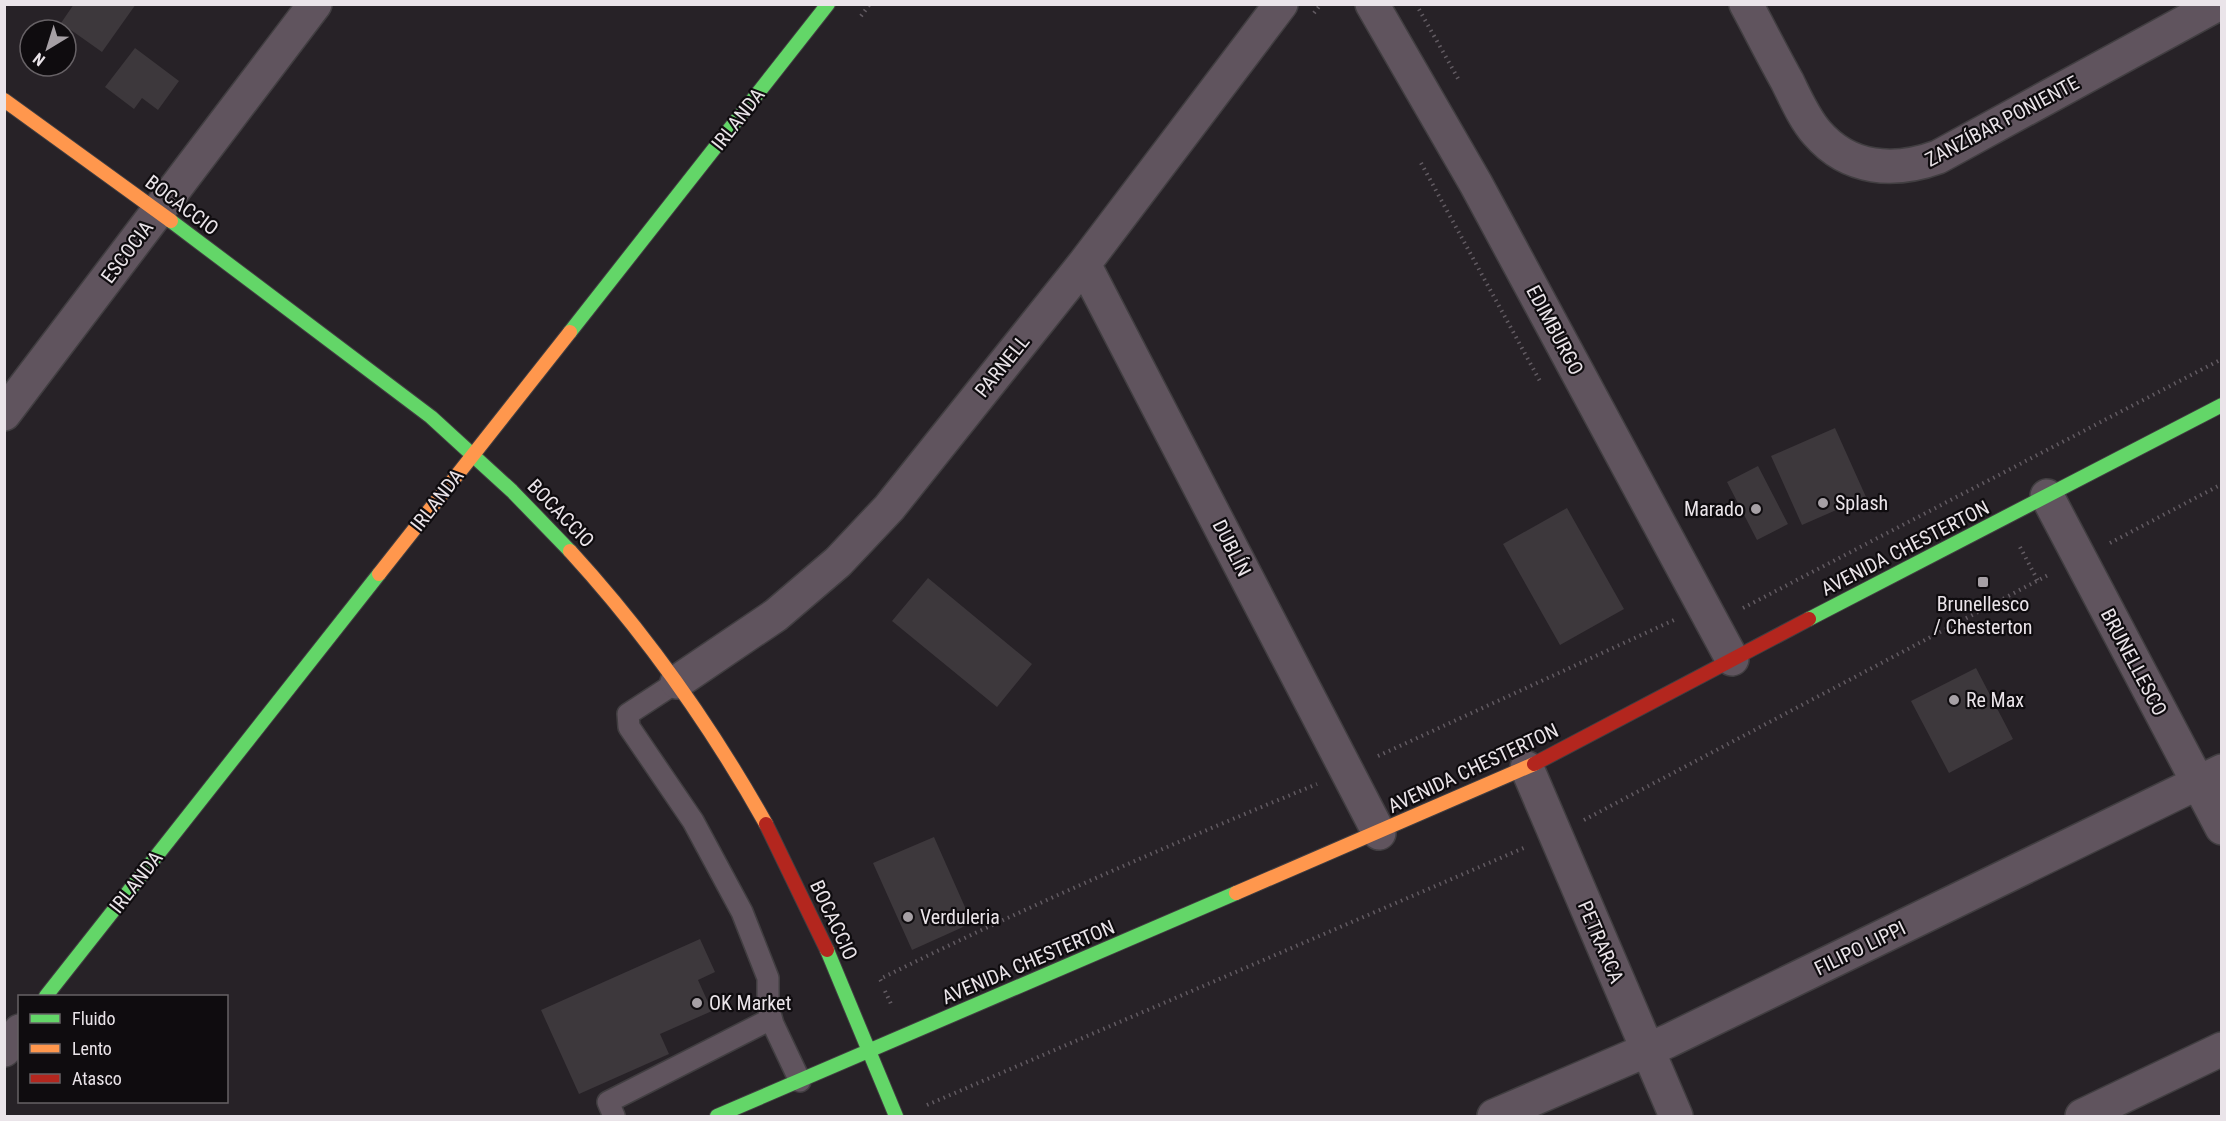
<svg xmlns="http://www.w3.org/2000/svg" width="2226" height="1121" font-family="'Roboto Condensed',sans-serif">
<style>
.building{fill:#3d383c}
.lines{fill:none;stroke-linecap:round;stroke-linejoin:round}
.lane-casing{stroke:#413e41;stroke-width:24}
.street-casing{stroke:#413e41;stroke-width:36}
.fast-casing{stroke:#413e41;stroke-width:16}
.slow-casing{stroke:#413e41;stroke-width:16}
.jam-casing{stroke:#413e41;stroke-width:16}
.path{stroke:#625b62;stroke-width:4;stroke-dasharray:1.5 4.5;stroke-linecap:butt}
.lane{stroke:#60545e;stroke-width:21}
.street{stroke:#60545e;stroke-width:33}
.fast{stroke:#63d668;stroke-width:14}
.slow{stroke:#ff974d;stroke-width:14}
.jam{stroke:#b3261e;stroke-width:14}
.poi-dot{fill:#a6a0a5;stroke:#0f0c0f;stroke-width:2}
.labels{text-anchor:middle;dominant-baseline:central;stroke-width:4.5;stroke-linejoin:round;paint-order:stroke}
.street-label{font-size:20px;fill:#eae4e9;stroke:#0f0c0f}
.poi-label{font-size:20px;fill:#eae4e9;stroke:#0f0c0f;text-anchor:start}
</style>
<rect width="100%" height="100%" fill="#272227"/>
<path class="building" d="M74,4H136L102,52L61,23Z
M135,48L179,81L158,110L142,98L134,109L105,87Z
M1835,428L1866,497L1802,525L1771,456Z
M1758,466L1788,524L1757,540L1727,482Z
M1567,508L1624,609L1560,645L1503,544Z
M928,578L1032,664L997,707L892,621Z
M1976,668L2013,739L1949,773L1911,701Z
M934,837L972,923L912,950L873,863Z
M700,939L715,972L698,980L712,1011L660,1034L669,1054L579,1094L541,1010Z"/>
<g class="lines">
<defs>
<path id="lane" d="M677,682L628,714L629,727L693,821L742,912L768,978V1006L773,1024L800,1081
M614,1116L608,1102L771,1019"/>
<path id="street" d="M1372,4L1476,184L1732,659
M1746,4C1760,30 1773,56 1787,81C1796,99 1804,118 1817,133C1849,170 1894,173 1938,157L2218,4
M1084,264L1379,833
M4,414L315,4
M2047,496L2222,828
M677,682L776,615L838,562L889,508L1084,264L1281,4
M1527,768L1676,1116
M4,1050L20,1031
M1494,1116L1668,1041L2222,771
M2082,1116L2222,1049"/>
<path id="fast" d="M171,221L431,417L512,491L570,551
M570,332L828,4
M1809,619L2222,405
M827,950L896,1116
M46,996L379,574
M717,1116L1236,893"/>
<path id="slow" d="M4,100L171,221
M570,551C646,634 711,726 766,824
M379,574L570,332
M1236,893L1534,764"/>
<path id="jam" d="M1534,764L1809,619
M766,824L827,950"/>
</defs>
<use href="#lane" class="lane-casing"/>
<use href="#street" class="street-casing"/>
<use href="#fast" class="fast-casing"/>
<use href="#slow" class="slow-casing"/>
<use href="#jam" class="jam-casing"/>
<path class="path" d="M1416,4L1460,82
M1314,13L1321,4
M861,16L870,4
M1421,163L1541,383
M2110,543L2222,484
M2020,547L2038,581
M1743,608L2222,359
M1378,756L1674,620
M1584,820L2050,574
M881,981L880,979C1023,908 1169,845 1317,784
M885,991L892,1006
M927,1105L1526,847"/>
<use href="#lane" class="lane"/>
<use href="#street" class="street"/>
<use href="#fast" class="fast"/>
<use href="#slow" class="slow"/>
<use href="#jam" class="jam"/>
</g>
<g class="poi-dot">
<circle cx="1823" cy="503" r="6"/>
<circle cx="1756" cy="509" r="6"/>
<rect x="1977" y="576" width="12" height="12" rx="3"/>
<circle cx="1954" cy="700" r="6"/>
<circle cx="908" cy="917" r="6"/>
<circle cx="697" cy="1003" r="6"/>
</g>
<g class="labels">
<g class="street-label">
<text transform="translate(738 119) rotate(-52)">IRLANDA</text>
<text transform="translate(2002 121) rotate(-28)">ZANZÍBAR PONIENTE</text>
<text transform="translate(182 205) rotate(37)">BOCACCIO</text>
<text transform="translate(127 252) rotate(-53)">ESCOCIA</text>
<text transform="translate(1555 330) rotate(62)">EDIMBURGO</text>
<text transform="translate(1002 366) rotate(-51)">PARNELL</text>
<text transform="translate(437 500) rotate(-52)">IRLANDA</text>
<text transform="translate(561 513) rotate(46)">BOCACCIO</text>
<text transform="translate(1232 548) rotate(63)">DUBLÍN</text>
<text transform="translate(1905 548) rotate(-27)">AVENIDA CHESTERTON</text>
<text transform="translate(2134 662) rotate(62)">BRUNELLESCO</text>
<text transform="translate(1473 768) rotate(-25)">AVENIDA CHESTERTON</text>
<text transform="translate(136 882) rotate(-52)">IRLANDA</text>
<text transform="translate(834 920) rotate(65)">BOCACCIO</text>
<text transform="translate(1601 942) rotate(67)">PETRARCA</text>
<text transform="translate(1860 948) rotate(-26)">FILIPO LIPPI</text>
<text transform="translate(1028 962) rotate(-23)">AVENIDA CHESTERTON</text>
</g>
<g class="poi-label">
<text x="1835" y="503">Splash</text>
<text x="1744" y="509" text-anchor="end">Marado</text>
<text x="1983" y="604" text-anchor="middle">Brunellesco<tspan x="1983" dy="23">/ Chesterton</tspan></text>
<text x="1966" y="700">Re Max</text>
<text x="920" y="917">Verduleria</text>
<text x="709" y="1003">OK Market</text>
</g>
</g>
<rect width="2226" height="1121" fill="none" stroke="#eae4e9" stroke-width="12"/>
<rect x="18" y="995" width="210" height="108" fill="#0f0c0f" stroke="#676266" stroke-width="1.5"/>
<rect x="30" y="1014" width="30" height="9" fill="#63d668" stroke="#676266" stroke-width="1.5"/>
<text x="72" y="1025" font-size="18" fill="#eae4e9">Fluido</text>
<rect x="30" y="1044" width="30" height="9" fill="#ff974d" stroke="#676266" stroke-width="1.5"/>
<text x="72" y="1055" font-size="18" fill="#eae4e9">Lento</text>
<rect x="30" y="1074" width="30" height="9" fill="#b3261e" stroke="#676266" stroke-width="1.5"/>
<text x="72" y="1085" font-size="18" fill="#eae4e9">Atasco</text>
<g transform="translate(48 48) rotate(218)"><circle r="28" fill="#0f0c0f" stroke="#676266" stroke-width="1.5"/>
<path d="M0-4.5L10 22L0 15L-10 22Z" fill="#a6a0a5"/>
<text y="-9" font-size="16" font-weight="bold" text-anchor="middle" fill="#eae4e9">N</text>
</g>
</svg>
